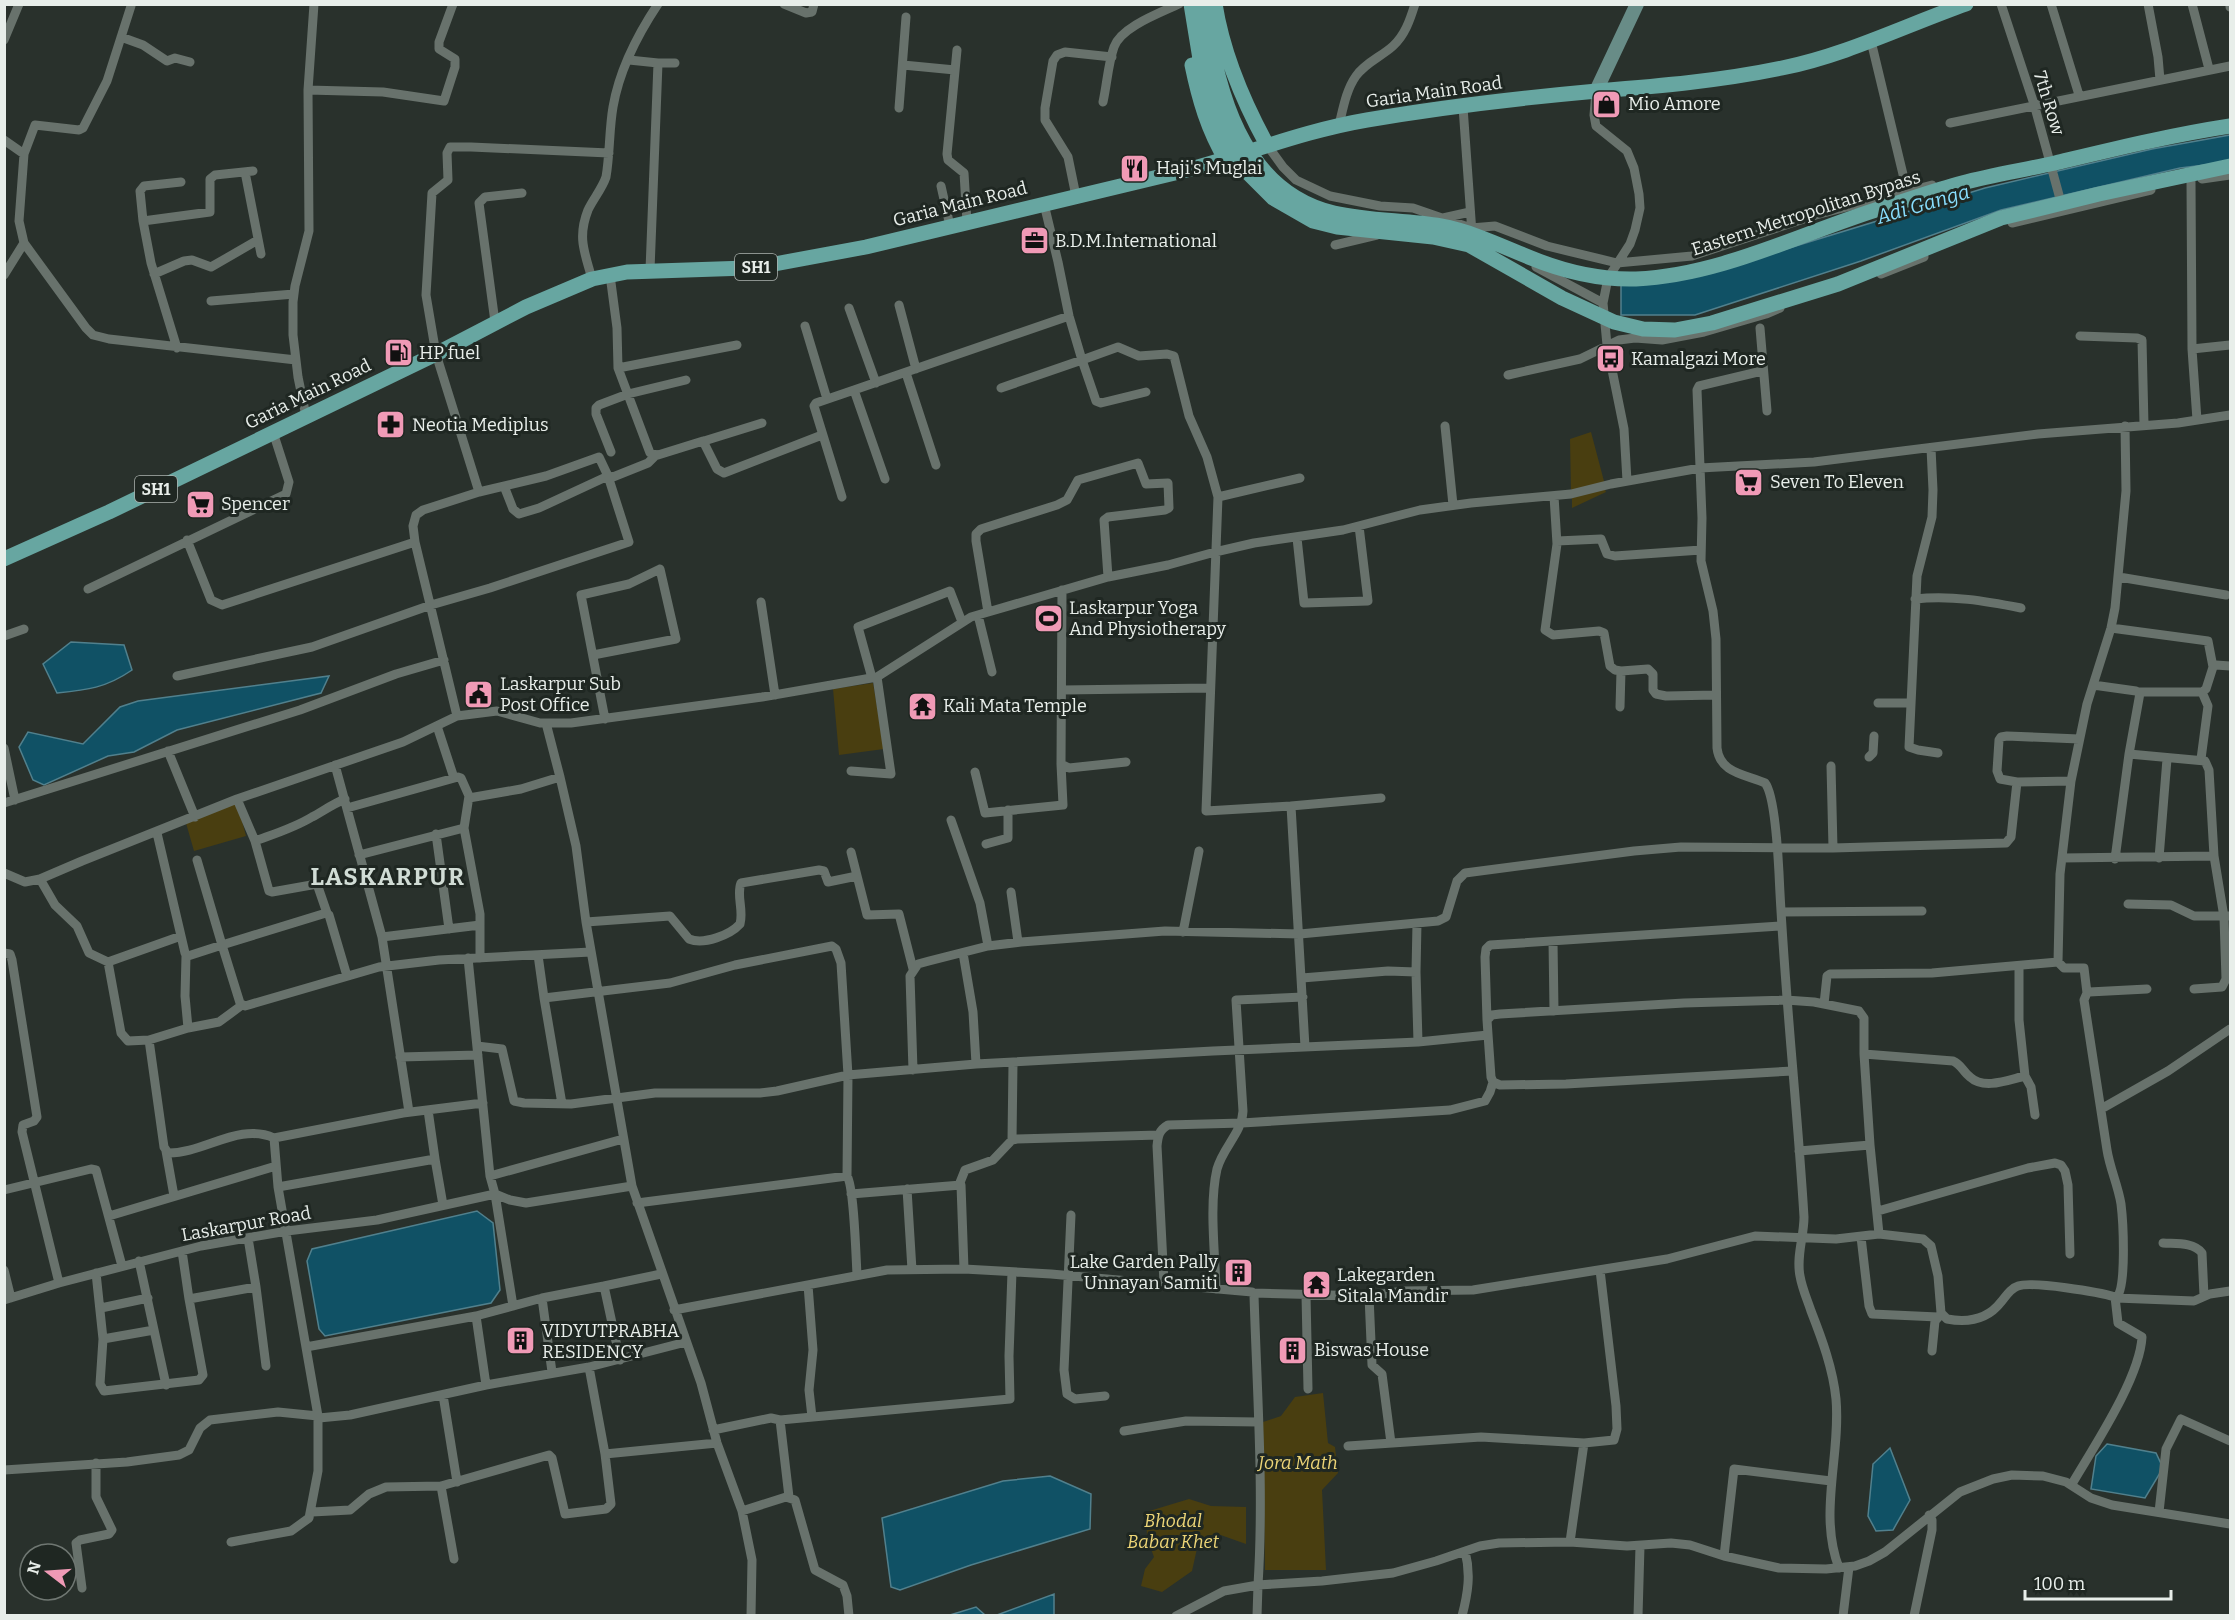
<svg xmlns="http://www.w3.org/2000/svg" width="2235" height="1620" font-family="Bitter,serif">
<style>
.green{fill:#493e10}
.water{fill:#105165;stroke:#51808d;stroke-width:1.5}
.lines{fill:none;stroke-linecap:round;stroke-linejoin:round}
.minor{stroke:#68726c;stroke-width:9}
.secondary{stroke:#688c87;stroke-width:14}
.primary{stroke:#67a6a1;stroke-width:15}
.labels{text-anchor:middle;dominant-baseline:central;stroke-width:6;stroke-linejoin:round;paint-order:stroke}
.shield{fill:#1f2722;stroke:#acb2ae;stroke-width:1.5}
.shield-label{font-size:16px;font-weight:bold;fill:#e8eeea}
.street-label{font-size:18px;fill:#e8eeea;stroke:#1f2722}
.poi-label{font-size:18px;fill:#e8eeea;stroke:#1f2722;text-anchor:start}
.park-label{font-size:18px;font-style:italic;fill:#edd577;stroke:#1f2722}
.water-label{font-size:20px;font-style:italic;fill:#88ddfd;stroke:#1f2722}
.district-label{font-size:24px;font-weight:bold;letter-spacing:1.5px;fill:#d1dcd5;stroke:#1f2722}
</style>
<rect width="100%" height="100%" fill="#29312c"/>
<path class="green" d="M1591,432L1605,485L1571,494L1570,439Z
M1604,487L1606,492L1572,508V498Z
M873,683L884,749L839,755L833,689Z
M237,802L246,836L194,851L186,823Z
M1323,1393L1328,1443L1335,1447L1338,1473L1322,1490L1326,1570H1265L1263,1422L1281,1416L1295,1397Z
M1189,1499L1211,1506L1246,1507V1544L1215,1533L1198,1544L1192,1571L1162,1592L1141,1586L1145,1569L1154,1557L1147,1538L1146,1512Z"/>
<path class="water" d="M2230,135V162L2180,168L2001,210L1861,261L1695,315H1621V285L1691,278L1985,188L2152,149Z
M71,642L124,645L132,670C106,688 87,690 57,693L43,664Z
M329,676L321,693L177,730L134,752L108,756L44,785L33,780L19,747L28,732L83,744L120,707L138,701Z
M477,1211L493,1223L500,1290L491,1303L325,1336L319,1329L307,1261L312,1249Z
M2107,1444L2156,1453L2163,1468L2145,1498L2091,1489L2096,1456Z
M1890,1448L1910,1500L1893,1530L1876,1531L1868,1516L1873,1464Z
M1050,1476L1091,1494L1090,1529L971,1565L900,1590L891,1587L882,1518L1003,1481Z
M1054,1594V1615H997Z
M976,1607L985,1615H950Z"/>
<g class="lines">
<path class="minor" d="M784,4L806,13L812,12L814,4
M2001,4L2034,104L2062,206
M2051,4L2079,95
M2148,4L2158,57L2160,80
M2192,4L2209,69
M2230,4V7
M121,37L143,45L167,61L175,58L190,62
M4,40L19,4
M1871,41L1907,191
M957,50L947,154L948,160L964,173L967,222
M629,60L658,63L650,270
M658,63H675
M903,65L955,70
M308,90L383,92L444,101L455,67V59L439,49V42L453,4
M1596,91L1594,115L1596,126L1627,151L1634,168L1639,194L1640,208L1635,230L1630,244L1608,278L1603,303L1607,345L1624,429L1627,481
M1103,102C1107,84 1108,64 1114,47C1121,27 1160,13 1179,4
M1463,107L1472,233
M899,108L906,17
M1950,123L2230,66
M1339,125C1343,109 1346,90 1356,76C1366,62 1381,57 1393,46C1405,35 1410,20 1415,4
M4,140L24,154L19,221L24,243L86,328L93,335L109,339L296,360
M1267,145L1283,167L1296,180L1330,196L1380,206L1413,208L1471,228L1495,226L1547,246L1617,263L1692,256L1816,215L1932,185
M24,154L35,125L79,130L83,128L107,81L131,6
M245,172L261,254
M2202,179L2230,175
M2191,181L2192,349L2197,420
M941,186L950,226
M1076,196L1068,157L1045,120V108L1053,61L1057,55L1065,52L1112,57
M1044,204L1058,262L1069,316L1082,360L1118,347L1139,356L1167,354L1174,356L1189,416L1207,457L1218,497L1206,811L1291,806L1305,1047
M1443,218L1470,212
M143,221L140,191L144,186L181,182
M2012,223L2151,190
M1335,245L1377,235
M1536,267L1603,303
M154,274L184,261L192,260L211,267L258,240
M1881,274L1924,257
M4,275L24,243
M610,275L617,328L618,368L650,453L658,455L703,441L717,469L724,473L822,435
M592,279C585,253 577,238 588,210C593,199 602,189 606,177C610,154 609,130 613,107C619,72 638,34 658,4
M211,301L294,294
M899,305L916,369
M849,308L876,383
M495,322L479,203L485,197L522,193
M805,326L827,399
M1760,328L1767,411
M2080,336L2137,338L2142,340L2144,425
M177,348L151,263L143,221L210,212V179L215,175L253,171
M2192,349L2230,345
M618,368L737,345
M1762,371L1699,386L1697,390L1702,518L1701,561L1713,611L1716,639L1717,748C1720,773 1744,774 1765,783C1775,795 1778,855 1779,873C1784,988 1797,1102 1804,1217C1804,1237 1796,1256 1800,1276C1802,1288 1807,1299 1811,1311C1822,1339 1833,1369 1836,1399C1841,1455 1818,1514 1839,1568
M906,373L936,465
M1508,375L1580,359L1619,340L1635,338L1662,340L1704,332L1766,314L1780,308
M1001,388L1082,360L1096,401L1101,403L1146,392
M306,416L298,377L293,335V302L295,286L309,231L308,90L314,4
M1445,426L1453,505
M704,441L762,423
M1931,448L1933,490L1932,517L1917,576L1909,747L1918,750L1938,753
M611,452L596,414V408L599,405L628,394L686,380
M885,479L854,390L1069,316
M479,492L436,354L426,295L432,193L448,180L447,153L450,147H471L609,153
M1554,496L1557,544L1545,630L1553,635L1599,631L1604,633L1610,666L1615,670L1621,671
M842,497L814,406L816,403L854,390
M1218,497L1300,478
M1297,538L1304,603L1368,601L1359,526
M187,540L211,600L222,605L415,542
M1557,541L1601,539L1607,554L1615,556L1701,550
M2119,577L2226,595
M88,589L286,494L289,482L273,432
M1062,590L1061,764L1069,768L1126,762
M1915,599C1951,595 1985,601 2021,608
M761,602L775,695
M988,612L976,541V534L981,529L1057,505L1067,500L1078,480L1138,463L1146,484L1168,483L1169,508L1165,510L1108,517L1104,520L1108,577
M978,615L992,672
M2111,628L2208,641L2213,667
M4,636L24,629
M593,655L676,639L660,569L629,584L581,595L605,719
M177,676L312,647L431,605L490,588L629,542L608,476L539,508L519,514L513,509L504,486
M872,678L858,627L950,591L962,622
M2093,685L2136,691L2140,693L2129,754
M1062,690L1210,688
M2139,692H2202L2206,689L2213,667L2216,665L2230,666
M1878,703H1911
M1620,707L1621,671L1648,669L1653,674V690L1656,694L1666,696L1716,695
M457,716L415,542L413,526L416,515L423,510L479,492L546,476L599,457L608,476L613,477L648,463L655,456
M546,723L560,777L576,846L586,922L632,1186L701,1383L717,1443L742,1511L752,1560L751,1616
M437,726L454,778
M4,748L15,800
M168,751L195,817
M1869,757L1873,753L1874,736
M2201,759L2208,706L2202,692
M335,765L382,937L409,1112
M1831,766L1833,848
M851,771L891,774L877,677
M975,772L985,813L1063,805L1061,764
M2071,781L2017,782L2000,779L1997,771L1999,740L2001,737L2007,736L2079,739
M469,798L521,789L560,777
M237,799L255,841L269,891L272,892L317,884L327,913
M4,803L300,710L396,674L444,660
M1291,806L1381,798
M347,808L458,777L461,778L469,796L464,828L480,914V958
M951,820L980,903L988,946
M157,833L185,953L188,956L222,945L197,860
M436,834L449,929
M255,841C274,834 294,828 312,817C323,811 333,804 345,799
M986,844L1008,838V810
M851,852L867,915L899,914L913,969
M359,855L464,828
M2062,858L2214,856L2209,770L2205,761L2129,754L2115,859
M2159,858L2167,759
M4,873L25,882L40,879L82,861L237,799L403,742L457,716L497,711L540,723H571L762,697L877,677L971,617L1108,577L1168,565L1215,552L1254,543L1343,530L1420,510L1471,503L1571,494L1611,484L1700,468L1814,462L2038,434L2178,423L2230,415
M40,879L55,905L77,926L89,953L108,962L121,1033L128,1041L149,1040L188,1028L185,996L186,956
M1011,892L1018,942
M2128,904L2171,905L2194,916H2230
M1781,912L1922,911
M586,922L670,916L689,939C704,945 730,935 740,924C744,910 736,895 741,883L819,870L824,871L828,882L857,876
M1183,932L1199,851
M382,937L480,925
M1553,941L1554,1011
M4,953L10,954L12,960L37,1117L34,1121L23,1125L22,1132L59,1283
M963,953L973,1012L976,1064
M538,955L544,998
M468,958L490,1176L495,1194L510,1200L526,1203L632,1186
M108,962L181,936
M2019,966V1020L2025,1076L2031,1087L2035,1115
M1416,972L1417,923
M347,976L329,915L326,913L222,945L240,1003L245,1006L379,967L439,960L591,952
M1302,978L1388,971L1416,972L1418,1042
M2194,989L2222,987L2226,979L2224,917L2214,856
M2087,993L2084,968H2064L2058,962L2060,874L2071,781L2087,704L2111,628L2115,608L2126,491L2125,426
M1824,1004L1827,976L1830,974L1932,973L2058,962
M1487,1020L1485,957L1486,949L1490,945L1781,926
M188,1028L219,1022L242,1005
M149,1040L163,1140L164,1147L168,1153C203,1154 239,1122 274,1138
M477,1046L502,1049L514,1101L524,1103L571,1104L655,1093H760L777,1091L848,1075L976,1064L1213,1051L1418,1042L1488,1035
M1864,1054L1953,1061C1961,1064 1963,1072 1970,1077C1984,1090 2008,1080 2025,1076
M400,1057L478,1055
M913,1070L910,976L918,964L929,961L988,946L1021,942L1165,931L1300,934L1438,921L1446,917L1457,881L1465,873L1634,851L1681,847L1833,848L2006,843L2011,837L2017,782
M562,1104L544,998L670,983L735,965L832,946L836,949L841,963L848,1075L847,1176
M2101,1109L2168,1071L2230,1029
M428,1110L435,1159
M1012,1140L1013,1063
M166,1151L174,1196
M1799,1151L1870,1145
M490,1176L623,1139
M959,1185L965,1170L993,1160L1012,1140L1017,1139L1159,1135
M278,1187L435,1159L443,1205
M907,1189L912,1270
M4,1190L91,1169L96,1170L122,1266
M851,1194L961,1185L964,1269
M637,1203L847,1176C854,1186 856,1258 857,1275
M1878,1211L2028,1168L2055,1163L2061,1165L2065,1171L2068,1185L2070,1254
M1071,1215L1064,1370L1067,1394L1075,1399L1105,1396
M109,1216L276,1166
M1879,1234L1923,1239L1931,1246L1938,1276L1941,1313L1947,1319C1969,1323 1988,1319 2001,1302C2006,1296 2011,1288 2018,1286C2032,1281 2099,1292 2115,1297L2118,1323L2142,1337C2140,1378 2093,1448 2072,1484
M1861,1237L1869,1306L1872,1314L1938,1317
M248,1238L256,1287
M2163,1243C2176,1244 2193,1242 2202,1253L2204,1296
M182,1251L189,1299
M139,1261L166,1385
M4,1270L11,1298
M96,1273L103,1339L100,1384L104,1391L199,1380L203,1375L189,1299L256,1287L266,1366
M1164,1283L1157,1146C1158,1136 1159,1130 1168,1125L1242,1123L1450,1110L1485,1101L1490,1092L1493,1082
M808,1285L813,1350L809,1390L812,1417
M604,1286L661,1274
M1216,1289C1215,1252 1209,1204 1217,1169C1223,1147 1242,1133 1243,1111L1236,1000L1303,997
M1253,1293L1369,1296L1403,1291L1473,1290L1667,1259L1755,1236L1836,1239L1879,1234L1870,1145L1864,1054V1018L1859,1011L1814,1002L1786,1000L1684,1003L1500,1014L1492,1015L1487,1020L1491,1077L1493,1082L1500,1085L1566,1084L1793,1071
M1306,1295L1308,1389
M1369,1296L1372,1365L1382,1374L1391,1443
M542,1298L552,1372
M2116,1298C2127,1289 2123,1220 2121,1204C2118,1185 2110,1169 2107,1150C2099,1100 2092,1050 2084,1000L2087,993L2089,992L2147,989
M2116,1298L2194,1301L2210,1294L2230,1291
M4,1300L59,1283L201,1246L287,1231L377,1220L495,1194L513,1306
M101,1308L148,1298
M674,1310L887,1270L964,1269L1051,1274L1252,1292L1254,1295C1257,1392 1264,1489 1258,1585L1224,1591L1176,1616
M103,1339L154,1330
M306,1347L476,1316
M1932,1351L1935,1321L1941,1314
M589,1367L605,1454L717,1443
M486,1385L476,1316L542,1298L604,1286L620,1360
M443,1395L457,1482
M319,1418L350,1415L486,1385L589,1367L686,1342
M780,1420L1010,1399L1009,1356L1012,1272
M713,1430L771,1418L780,1420L789,1497
M1124,1431L1186,1421L1258,1422
M1348,1446L1481,1437L1584,1443L1614,1440L1617,1429L1616,1406L1600,1270
M4,1470L127,1462L179,1455L189,1450L200,1428L210,1420L278,1412L318,1416L278,1187L274,1138L403,1113L483,1103
M441,1486L454,1559
M742,1511L786,1497L795,1500L815,1570L843,1585L847,1596L849,1616
M312,1512L350,1510L369,1494L386,1487L441,1486L549,1455L552,1458L565,1514L606,1509L611,1504L605,1454
M2159,1512L2166,1449L2181,1419L2230,1441
M231,1542L291,1531L309,1518L318,1471V1416
M1570,1542L1584,1443
M1724,1556L1734,1469L1831,1481
M82,1588L76,1543L80,1540L109,1534L112,1530L96,1497V1463
M1257,1616L1258,1585L1322,1581L1393,1573L1436,1561L1480,1546L1499,1543L1570,1542L1627,1546L1671,1543L1690,1545L1724,1556L1779,1568L1826,1569L1855,1566L1869,1561L1885,1552L1960,1492L1993,1479L2012,1475L2043,1476L2066,1482L2091,1498L2112,1505L2230,1524
M1462,1616C1468,1593 1471,1574 1465,1551
M1638,1616L1640,1546
M1843,1616L1849,1567
M1914,1616L1932,1530V1520L1929,1515"/>
<path class="secondary" d="M1596,91L1637,4"/>
<path class="primary" d="M1191,4L1201,65L1216,114L1227,140L1243,168L1273,198L1313,221L1337,227L1433,237L1469,245L1562,298L1614,322L1643,329L1675,330L1712,323L1838,284L2001,218L2099,194L2230,166
M1204,4C1216,87 1240,191 1334,213C1369,221 1406,220 1441,226C1473,232 1501,246 1531,258C1563,271 1601,280 1636,279C1722,275 1801,233 1882,208C1908,200 1935,190 1962,183C1992,175 2024,170 2055,163C2114,149 2171,135 2230,126
M1215,4C1223,55 1243,101 1267,145
M1192,65C1199,99 1208,130 1226,160
M4,559L109,512L436,354L526,307L592,279L627,272L747,268L764,266L866,247L1179,172C1242,156 1302,131 1367,120C1443,107 1520,98 1597,91C1659,86 1720,81 1782,68C1846,55 1904,26 1966,4"/>
</g>
<defs>
<symbol id="shop-square" viewBox="-11 -11 22 22"><rect x="-9" y="-9" width="18" height="18" rx="4" fill="#f09ab6" stroke="#1f2722"/><path d="M-5-2.5h2.3a2.7 3.5 0 0 1 5.4 0H5L5.5 6h-11ZM-1.5-2.5h3a1.5 2.3 0 0 0-3 0Z" fill="#111"/></symbol>
<symbol id="restaurant-square" viewBox="-11 -11 22 22"><rect x="-9" y="-9" width="18" height="18" rx="4" fill="#f09ab6" stroke="#1f2722"/><path d="M-5-6h1v4h1v-4h1v4h1v-4h1v5L-1.5 .5V6h-2V.5L-5-1ZM5-6V6H3V1.5H1.5Q1.5-4 5-6Z" fill="#111"/></symbol>
<symbol id="office-square" viewBox="-11 -11 22 22"><rect x="-9" y="-9" width="18" height="18" rx="4" fill="#f09ab6" stroke="#1f2722"/><path d="M-6-3h4V-5.5h4V-3h4V5H-6ZM-1-4.5V-3h2v-1.5ZM-6 0V1H6V0Z" fill="#111"/></symbol>
<symbol id="fuel-square" viewBox="-11 -11 22 22"><rect x="-9" y="-9" width="18" height="18" rx="4" fill="#f09ab6" stroke="#1f2722"/><path d="M-5.5-6h7V0h2V4h1.3V-2.5L3-4.5l.8-.8L6-3V5H2.5V1h-1V6h-7ZM-4.2-4.7v3.2H.2V-4.7Z" fill="#111"/></symbol>
<symbol id="bus-square" viewBox="-11 -11 22 22"><rect x="-9" y="-9" width="18" height="18" rx="4" fill="#f09ab6" stroke="#1f2722"/><path d="M-5-6H5V4H4V6H2V4H-2V6H-4V4H-5ZM-3.5-4V0h7V-4ZM-3.5 1.2v1.5H-2V1.2ZM2 1.2v1.5H3.5V1.2Z" fill="#111"/></symbol>
<symbol id="pharmacy-square" viewBox="-11 -11 22 22"><rect x="-9" y="-9" width="18" height="18" rx="4" fill="#f09ab6" stroke="#1f2722"/><path d="M-2-6h4v4h4v4h-4v4h-4v-4h-4v-4h4Z" fill="#111"/></symbol>
<symbol id="supermarket-square" viewBox="-11 -11 22 22"><rect x="-9" y="-9" width="18" height="18" rx="4" fill="#f09ab6" stroke="#1f2722"/><path d="M-6-5.5h2.5l.6 2H6L4.5 2H-2.5L-4.4-4H-6ZM-1.5 3.2a1.3 1.3 0 1 0 .1 0ZM3 3.2a1.3 1.3 0 1 0 .1 0Z" fill="#111"/></symbol>
<symbol id="stadium-square" viewBox="-11 -11 22 22"><rect x="-9" y="-9" width="18" height="18" rx="4" fill="#f09ab6" stroke="#1f2722"/><path d="M0-5a6.5 5 0 1 0 0 10a6.5 5 0 1 0 0-10ZM-3.5-1.8h7v3.6h-7Z" fill="#111"/></symbol>
<symbol id="civic-square" viewBox="-11 -11 22 22"><rect x="-9" y="-9" width="18" height="18" rx="4" fill="#f09ab6" stroke="#1f2722"/><path d="M-.6-6.5H3V-4.5H.6V-3L4-1V1h2V6H-6V1h2V-1L-.6-3ZM-1.2 2.5V6h2.4V2.5Z" fill="#111"/></symbol>
<symbol id="temple-square" viewBox="-11 -11 22 22"><rect x="-9" y="-9" width="18" height="18" rx="4" fill="#f09ab6" stroke="#1f2722"/><path d="M0-6L5-2H3V0L6.5 2.5H4V6H1.5V3h-3V6H-4V2.5H-6.5L-3 0V-2H-5Z" fill="#111"/></symbol>
<symbol id="building-square" viewBox="-11 -11 22 22"><rect x="-9" y="-9" width="18" height="18" rx="4" fill="#f09ab6" stroke="#1f2722"/><path d="M-4-6H4V6H1V3H-1V6H-4ZM-2.5-4.3h1.7v1.8h-1.7ZM.8-4.3h1.7v1.8H.8ZM-2.5-1h1.7V.8h-1.7ZM.8-1h1.7V.8H.8Z" fill="#111"/></symbol>
</defs>
<g fill-rule="evenodd">
<use href="#shop-square" x="1590" y="88" width="33" height="33"/>
<use href="#restaurant-square" x="1118" y="152" width="33" height="33"/>
<use href="#office-square" x="1018" y="224" width="33" height="33"/>
<use href="#fuel-square" x="382" y="336" width="33" height="33"/>
<use href="#bus-square" x="1594" y="342" width="33" height="33"/>
<use href="#pharmacy-square" x="374" y="408" width="33" height="33"/>
<use href="#supermarket-square" x="1732" y="466" width="33" height="33"/>
<use href="#supermarket-square" x="184" y="488" width="33" height="33"/>
<use href="#stadium-square" x="1032" y="602" width="33" height="33"/>
<use href="#civic-square" x="462" y="678" width="33" height="33"/>
<use href="#temple-square" x="906" y="690" width="33" height="33"/>
<use href="#building-square" x="1222" y="1256" width="33" height="33"/>
<use href="#temple-square" x="1300" y="1268" width="33" height="33"/>
<use href="#building-square" x="504" y="1324" width="33" height="33"/>
<use href="#building-square" x="1276" y="1334" width="33" height="33"/>
</g>
<g class="labels">
<g class="shield">
<rect x="735" y="254" width="42" height="26" rx="4.5"/>
<rect x="135" y="476" width="42" height="26" rx="4.5"/>
</g>
<g class="shield-label">
<text x="756" y="267">SH1</text>
<text x="156" y="489">SH1</text>
</g>
<g class="street-label">
<text transform="translate(1434 92) rotate(-8)">Garia Main Road</text>
<text transform="translate(2049 103) rotate(73)">7th Row</text>
<text transform="translate(960 204) rotate(-14)">Garia Main Road</text>
<text transform="translate(1806 213) rotate(-18)">Eastern Metropolitan Bypass</text>
<text transform="translate(308 394) rotate(-26)">Garia Main Road</text>
<text transform="translate(246 1224) rotate(-10)">Laskarpur Road</text>
</g>
<g class="poi-label">
<text x="1628" y="104">Mio Amore</text>
<text x="1156" y="168">Haji's Muglai</text>
<text x="1055" y="241">B.D.M.International</text>
<text x="419" y="353">HP fuel</text>
<text x="1631" y="359">Kamalgazi More</text>
<text x="412" y="425">Neotia Mediplus</text>
<text x="1770" y="482">Seven To Eleven</text>
<text x="221" y="504">Spencer</text>
<text x="1069" y="608">Laskarpur Yoga<tspan x="1069" dy="21">And Physiotherapy</tspan></text>
<text x="500" y="684">Laskarpur Sub<tspan x="500" dy="21">Post Office</tspan></text>
<text x="943" y="706">Kali Mata Temple</text>
<text x="1218" y="1262" text-anchor="end">Lake Garden Pally<tspan x="1218" dy="21">Unnayan Samiti</tspan></text>
<text x="1337" y="1275">Lakegarden<tspan x="1337" dy="21">Sitala Mandir</tspan></text>
<text x="542" y="1331">VIDYUTPRABHA<tspan x="542" dy="21">RESIDENCY</tspan></text>
<text x="1314" y="1350">Biswas House</text>
</g>
<g class="park-label">
<text x="1298" y="1463">Jora Math</text>
<text x="1173" y="1521">Bhodal<tspan x="1173" dy="21">Babar Khet</tspan></text>
</g>
<g class="water-label">
<text transform="translate(1923 204) rotate(-16)">Adi Ganga</text>
</g>
<g class="district-label">
<text x="388" y="877">LASKARPUR</text>
</g>
</g>
<rect width="2235" height="1620" fill="none" stroke="#e8eeea" stroke-width="12"/>
<g transform="translate(48 1572) rotate(287)"><circle r="28" fill="#1f2722" stroke="#6f7772" stroke-width="1.5"/>
<path d="M0-4.5L10 22L0 15L-10 22Z" fill="#f09ab6"/>
<text y="-9" font-size="16" font-weight="bold" text-anchor="middle" fill="#e8eeea">N</text>
</g>
<path d="M2025 1590v9h146v-9" fill="none" stroke="#e8eeea" stroke-width="3"/>
<text x="2034" y="1590" font-size="18" fill="#e8eeea" stroke="#1f2722" stroke-width="4.5" paint-order="stroke">100 m</text>
</svg>
